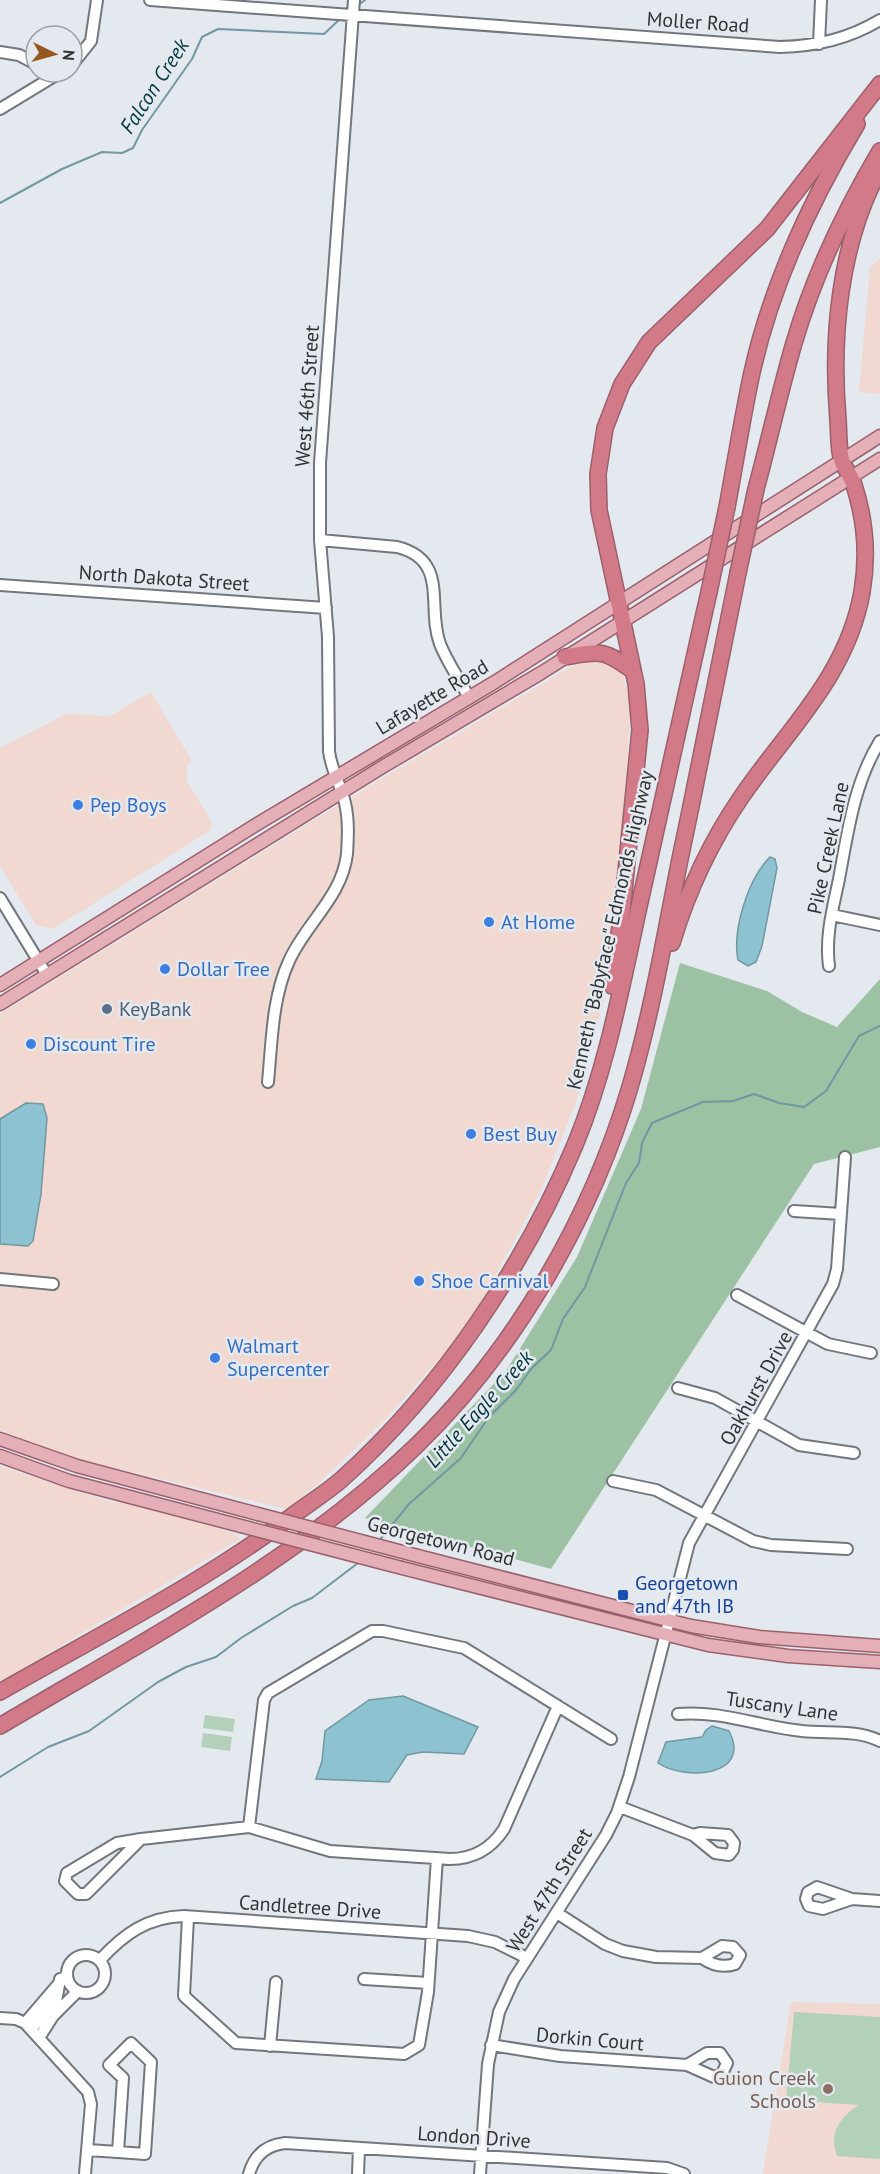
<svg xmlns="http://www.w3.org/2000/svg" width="880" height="2174" font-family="'PT Sans',sans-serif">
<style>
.commercial{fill:#f1d8d0}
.education{fill:#f1d8d1}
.green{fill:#b3d0b8}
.forest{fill:#9cc1a3}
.water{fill:#8dc3d0;stroke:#7198a2;stroke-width:1.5}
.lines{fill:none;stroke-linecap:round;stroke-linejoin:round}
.stream{stroke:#7198a2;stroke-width:2}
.minor-casing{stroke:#72777d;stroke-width:14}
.major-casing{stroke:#9a616c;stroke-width:15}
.highway-casing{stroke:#9a616c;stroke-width:18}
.minor{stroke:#fff;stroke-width:10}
.major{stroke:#e5afb8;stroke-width:12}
.highway{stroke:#d37a89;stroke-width:15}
.major-bridge-casing{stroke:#9a616c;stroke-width:15;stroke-linecap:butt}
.highway-bridge-casing{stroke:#9a616c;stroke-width:18;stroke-linecap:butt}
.major-bridge{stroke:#e5afb8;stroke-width:12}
.highway-bridge{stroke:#d37a89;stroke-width:15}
.shop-dot{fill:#3f7fe0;stroke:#e3e9ef;stroke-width:2}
.service-dot{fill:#5c6f8a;stroke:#e3e9ef;stroke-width:2}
.transit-dot{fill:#1a4fb4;stroke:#e3e9ef;stroke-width:2}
.education-dot{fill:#8d6e63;stroke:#e3e9ef;stroke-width:2}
.labels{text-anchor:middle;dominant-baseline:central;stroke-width:5;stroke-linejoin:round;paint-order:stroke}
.street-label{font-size:20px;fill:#303335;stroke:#e3e9ef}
.shop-label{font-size:20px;fill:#366cbe;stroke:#e3e9ef;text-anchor:start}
.service-label{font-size:20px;fill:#4e5e75;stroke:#e3e9ef;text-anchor:start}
.transit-label{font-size:20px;fill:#164399;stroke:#e3e9ef;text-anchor:start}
.education-label{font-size:20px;fill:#785e54;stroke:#e3e9ef;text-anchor:end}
.water-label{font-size:21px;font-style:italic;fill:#023740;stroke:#e3e9ef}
</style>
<rect width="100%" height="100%" fill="#e3e9ef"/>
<path class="commercial" d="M880,258V394L859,392L870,267Z
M593,658L615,664L622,672L628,693L630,711L626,791L610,962L603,1004L576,1102L542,1188L476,1312L449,1348L386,1419L319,1483L286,1509L66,1456L0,1430V1014L381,779L584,659Z
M151,692L192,761L187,766V781L212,823L211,830L53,929L36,925L0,866V748L66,714L110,716Z
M0,1466L110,1502L128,1503L235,1533L240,1539L0,1682Z"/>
<path class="education" d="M791,2002L880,2004V2174H763Z"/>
<path class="green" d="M205,1715L235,1719L233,1732L203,1728Z
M203,1733L232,1737L230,1751L201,1747Z
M794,2012L880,2017V2159L837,2156C828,2133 841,2116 859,2105L786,2100Z"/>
<path class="forest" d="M680,963L767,991L802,1012L837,1027L880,979V1147L814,1164L551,1569L365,1518L506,1371L577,1257L641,1109Z"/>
<path class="water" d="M770,857L775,859L777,868L762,946L756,962L748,966L738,960C732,930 748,879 770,857Z
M26,1103L43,1104L47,1118L41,1194L33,1241L28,1246L0,1244V1119Z
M403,1696L478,1727L464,1754L423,1752L407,1755L389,1782L316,1779L322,1761L325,1731L369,1700Z
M712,1726L729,1731C753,1777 684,1781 658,1763L666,1742L702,1737L706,1730Z"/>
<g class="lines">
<path class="stream" d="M357,6L365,0
M0,203L62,169L102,152L122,153L133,148L142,130L192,59L202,37L218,29L324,34L341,18
M379,1541L409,1504L461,1458L488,1418L516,1390L531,1369L551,1350L563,1319L585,1287L626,1183L639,1163L642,1143L652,1123L703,1102L733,1101L754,1094L779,1103L804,1107L826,1091L859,1036L880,1026
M0,1777L48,1747L89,1731L158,1682L186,1667L216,1657L241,1638L293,1606L312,1598L358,1563"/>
<defs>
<path id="minor" d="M150,0L780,47C817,46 848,39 880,20
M819,44L821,0
M0,52L19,55L36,64
M72,65L91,41L97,0
M0,109L61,72
M320,540L397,547C450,560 426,607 440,644C447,662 460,680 469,698
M0,585L326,608
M0,898L47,975
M832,915L880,925
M829,966C825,936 833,908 839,879C848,831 854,783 880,741
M268,1082C272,1041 272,998 289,961C306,923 342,897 347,854C348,837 349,820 345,803C341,785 331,770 329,751L328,637L320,540V463L354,0
M794,1211L841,1214
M0,1279L53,1284
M737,1295L828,1344L871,1353
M678,1388L715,1398L799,1445L854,1453
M613,1481L656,1490L753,1541L771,1545L847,1549
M678,1714C720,1710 761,1727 802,1731C829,1734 855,1729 880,1741
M620,1807L693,1835L715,1853L729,1855L733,1850L734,1843L728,1835L700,1833L693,1835
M249,1827L264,1700L268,1693L372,1631H383L464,1648L611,1739
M141,1839L249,1827L330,1851L450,1859C474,1859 491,1849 504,1829L558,1706
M141,1839L86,1894H78L65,1881L67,1873L117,1843Z
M852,1899L823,1909L809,1906L806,1899L808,1892L817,1887L852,1899L880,1901
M557,1913L605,1944L623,1951L656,1957L702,1958C712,1965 723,1968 735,1964L740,1955L733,1947L722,1946L702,1958
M188,1917L184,1996L236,2043L404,2054L419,2045L428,1992L437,1858
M67 1974a19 19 0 1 1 38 0a19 19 0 1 1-38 0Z
M100,1960C124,1934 147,1917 184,1916L468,1936L495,1942L527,1958
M364,1979L428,1983
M0,2018L16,2019L25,2023L88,2092L91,2104L85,2174
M25,2023L67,1974
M31,2029L56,2002L60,1979
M39,2038L53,2016L78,1991
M131,2043L151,2062L145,2154L118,2152L123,2078L109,2065Z
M491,2045L560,2056L687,2065L714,2077L722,2074L727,2063L720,2053H707L687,2065
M270,2046L276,1982
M88,2150L118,2152
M249,2174C254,2156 266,2145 285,2143L667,2168L684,2174
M358,2174L359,2148
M480,2174L488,2064L499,2012L514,1979L606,1835L617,1813L629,1777L689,1543L833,1284L837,1269L845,1157"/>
<path id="major" d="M0,985L254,826L495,682L880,436
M0,1004L384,766L541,673L880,459
M0,1439L77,1466L258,1514
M0,1456L69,1481L241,1526
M418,1556L691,1626L759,1637L880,1646
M402,1568L708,1645L788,1656L880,1662"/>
<path id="highway" d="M756,489C769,441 780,391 794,343C814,275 844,212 880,151
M727,507C735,464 742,420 751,377C770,288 810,202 857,124
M565,657C600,651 603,649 632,670
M672,943C688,890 711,841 742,796C788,729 847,676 862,592C868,557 865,519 854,485C851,476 845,469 842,461C838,449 839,433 838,420C831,337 839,244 880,169
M612,986L622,912L640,730L636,684L599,510L598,474L605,428L622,384L649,342L767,229L880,84
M0,1692C98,1636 201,1584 292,1516C308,1504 326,1493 342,1479C441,1390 524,1267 575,1145C606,1070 621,990 638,911C662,804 685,698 709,592
M0,1726C143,1641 295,1563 416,1446C515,1350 591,1218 630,1087C652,1012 665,935 680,859C700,764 719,669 738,573"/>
</defs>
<use href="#minor" class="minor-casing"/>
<use href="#major" class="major-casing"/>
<use href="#highway" class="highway-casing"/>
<use href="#minor" class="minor"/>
<use href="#major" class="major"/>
<use href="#highway" class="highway"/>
<defs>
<path id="major-bridge" d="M258,1514L418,1556
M241,1526L402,1568"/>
<path id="highway-bridge" d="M738,573L756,489
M709,592L727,507"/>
</defs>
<use href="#major-bridge" class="major-bridge-casing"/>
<use href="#highway-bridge" class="highway-bridge-casing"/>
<use href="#major-bridge" class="major-bridge"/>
<use href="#highway-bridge" class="highway-bridge"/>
</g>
<g class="shop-dot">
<circle cx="78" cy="805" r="6"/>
<circle cx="489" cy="922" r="6"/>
<circle cx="165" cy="969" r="6"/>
<circle cx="31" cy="1044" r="6"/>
<circle cx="471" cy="1134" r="6"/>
<circle cx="419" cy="1281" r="6"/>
<circle cx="215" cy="1358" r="6"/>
</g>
<circle class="service-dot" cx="107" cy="1009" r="6"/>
<rect class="transit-dot" x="617" y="1589" width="12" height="12" rx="3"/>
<circle class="education-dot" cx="828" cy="2089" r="6"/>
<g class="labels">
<g class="street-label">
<text transform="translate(698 22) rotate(4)">Moller Road</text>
<text transform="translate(307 396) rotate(-86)">West 46th Street</text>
<text transform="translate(164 578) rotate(4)">North Dakota Street</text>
<text transform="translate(432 697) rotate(-31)">Lafayette Road</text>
<text transform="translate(828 848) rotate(-78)">Pike Creek Lane</text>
<text transform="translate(610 930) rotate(-77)">Kenneth "Babyface" Edmonds Highway</text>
<text transform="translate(756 1388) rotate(-61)">Oakhurst Drive</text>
<text transform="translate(441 1541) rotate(14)">Georgetown Road</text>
<text transform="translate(782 1706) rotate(8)">Tuscany Lane</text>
<text transform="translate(549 1890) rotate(-58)">West 47th Street</text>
<text transform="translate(310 1907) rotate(4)">Candletree Drive</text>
<text transform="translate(590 2039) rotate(5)">Dorkin Court</text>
<text transform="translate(474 2137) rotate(4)">London Drive</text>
</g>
<g class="shop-label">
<text x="90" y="805">Pep Boys</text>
<text x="501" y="922">At Home</text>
<text x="177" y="969">Dollar Tree</text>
<text x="43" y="1044">Discount Tire</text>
<text x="483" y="1134">Best Buy</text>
<text x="431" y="1281">Shoe Carnival</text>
<text x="227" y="1346">Walmart<tspan x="227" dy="23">Supercenter</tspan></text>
</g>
<g class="service-label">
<text x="119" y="1009">KeyBank</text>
</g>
<g class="transit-label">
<text x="635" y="1583">Georgetown<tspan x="635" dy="23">and 47th IB</tspan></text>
</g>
<g class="education-label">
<text x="816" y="2078">Guion Creek<tspan x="816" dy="23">Schools</tspan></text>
</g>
<g class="water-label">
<text transform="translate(154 86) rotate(-57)">Falcon Creek</text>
<text transform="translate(479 1409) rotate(-48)">Little Eagle Creek</text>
</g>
</g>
<g transform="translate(54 54) rotate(95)"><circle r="28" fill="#e3e9ef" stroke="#9ba0a5" stroke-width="1.5"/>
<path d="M0-4.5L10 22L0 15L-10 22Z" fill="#97581f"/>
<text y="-9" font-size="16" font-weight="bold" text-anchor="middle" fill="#303335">N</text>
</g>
</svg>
